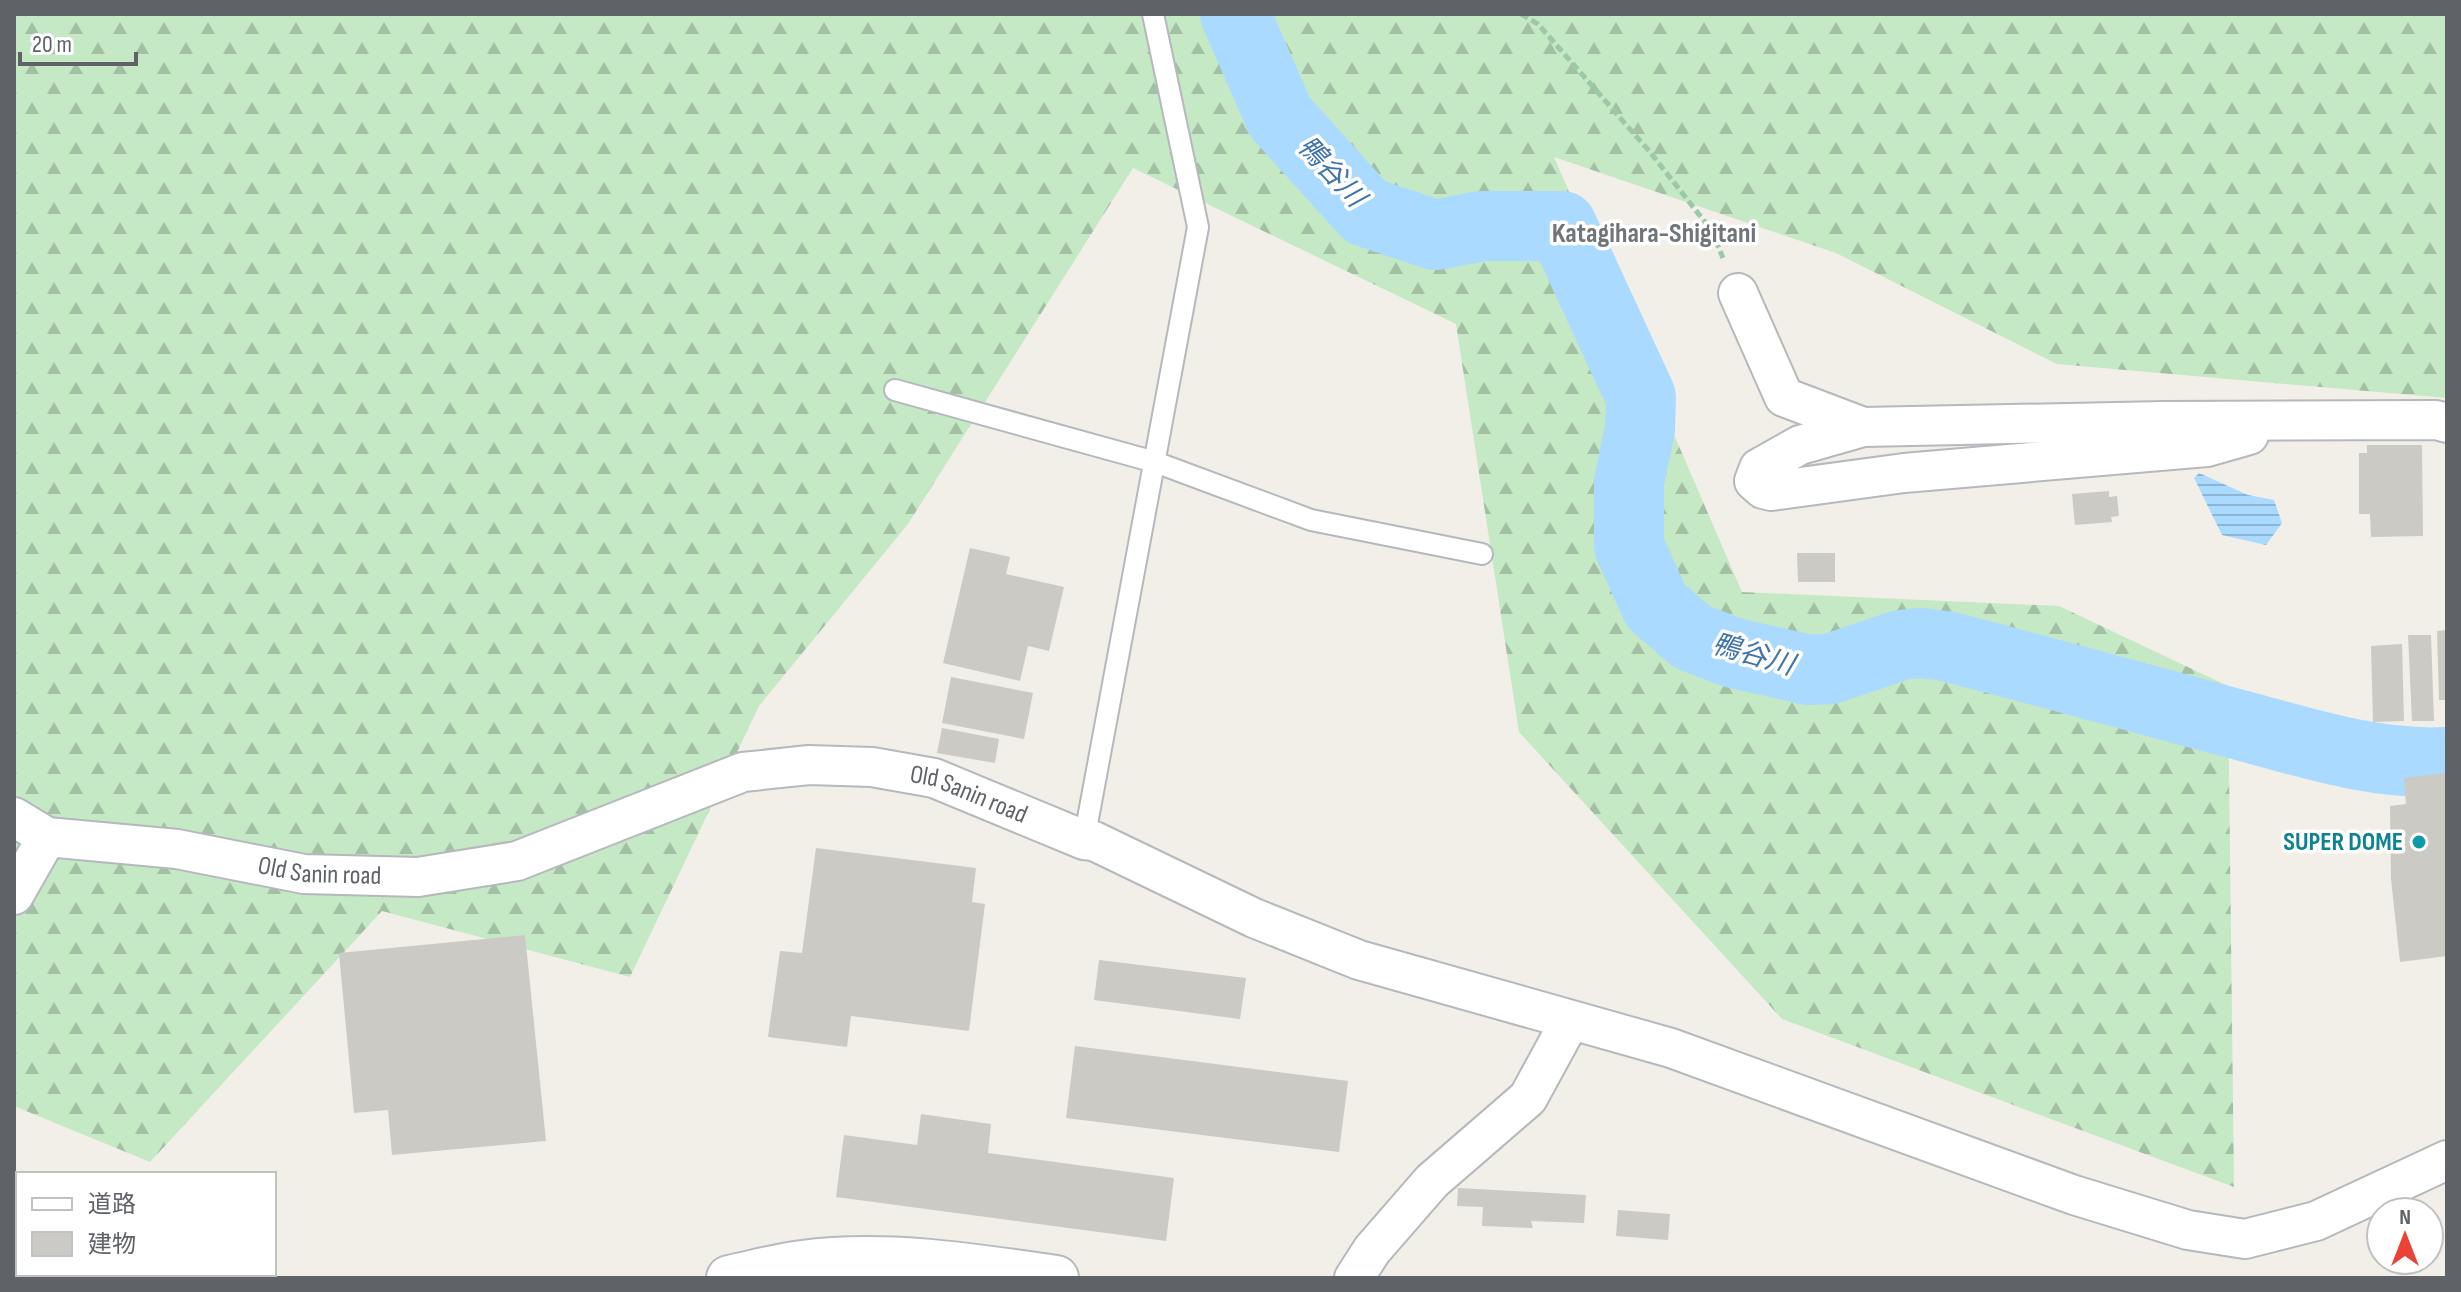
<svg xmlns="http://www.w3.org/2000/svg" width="2461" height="1292" font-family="'Sofia Sans Condensed','Noto Sans JP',sans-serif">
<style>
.forest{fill:url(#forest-firs)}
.water{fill:url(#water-rules)}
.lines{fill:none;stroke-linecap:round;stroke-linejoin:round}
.river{stroke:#aadaff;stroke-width:70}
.building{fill:#cccac5}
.lane-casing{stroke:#b5b8bc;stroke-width:24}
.street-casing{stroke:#b5b8bc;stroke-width:42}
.secondary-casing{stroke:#b6babf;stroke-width:48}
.path{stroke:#9cc7a9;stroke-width:5;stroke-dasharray:8 4;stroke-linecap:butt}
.lane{stroke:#fff;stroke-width:20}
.street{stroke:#fff;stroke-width:38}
.secondary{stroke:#fff;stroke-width:44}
.culture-dot{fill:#0f9aa8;stroke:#fff;stroke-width:3}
.labels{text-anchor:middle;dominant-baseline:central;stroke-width:7;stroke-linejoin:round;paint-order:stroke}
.street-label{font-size:26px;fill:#5f6368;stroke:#fff}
.culture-label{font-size:26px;font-weight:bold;fill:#0d838f;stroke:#fff;text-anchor:end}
.water-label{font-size:28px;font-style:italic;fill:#4174aa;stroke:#fff}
.neighbourhood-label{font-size:28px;font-weight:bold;fill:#70757a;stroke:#fff}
</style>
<defs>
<pattern id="forest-firs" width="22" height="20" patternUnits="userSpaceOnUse" patternTransform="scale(2)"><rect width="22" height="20" fill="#c5e8c5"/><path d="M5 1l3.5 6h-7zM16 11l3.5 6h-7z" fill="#a3c0a4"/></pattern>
<pattern id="water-rules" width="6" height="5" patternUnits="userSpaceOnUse" patternTransform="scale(2)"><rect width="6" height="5" fill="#aadaff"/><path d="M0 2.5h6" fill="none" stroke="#8eb4d2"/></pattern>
</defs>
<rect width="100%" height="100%" fill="#f1efe8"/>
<path class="forest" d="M14,14H2447V398L2057,364L1836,253L1554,157L1742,592L2059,606L2228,686L2234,1187L1782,1019L1519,732L1456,324L1133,168L908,524L759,706L630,977L382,911L150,1162L14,1106Z"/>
<path class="water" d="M2199,473L2248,495L2274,500L2282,523L2266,545L2222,535L2194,478Z"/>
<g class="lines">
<path class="river" d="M1235,14L1280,117L1366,212L1435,235L1482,226H1562L1641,397L1640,429L1629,482V546L1656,606L1692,637L1734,653L1809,670L1830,669L1901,645L1920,643L1946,646C2039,670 2132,696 2225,721C2298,740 2371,766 2447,762"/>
</g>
<path class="building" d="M2367,445H2422L2423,536L2371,537L2370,514H2359V453H2367Z
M2109,491V497L2117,496L2119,516L2111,517L2112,522L2075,525L2072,494Z
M970,548L1010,557L1006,574L1064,587L1049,651L1028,646L1020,681L943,663Z
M1797,553H1835V582H1798Z
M2447,630V700H2439L2437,631Z
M2408,635H2431L2434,721H2412Z
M2402,644L2404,721L2373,722L2371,646Z
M951,677L1033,693L1024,739L942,723Z
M942,728L999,739L995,763L937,753Z
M2447,773V956L2400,962L2391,879L2390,806L2406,804L2404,778Z
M816,848L976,868L972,902L985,904L969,1031L851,1016L847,1047L768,1037L780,951L802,953Z
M525,935L546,1141L392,1155L388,1110L354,1113L339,953Z
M1099,960L1246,978L1240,1019L1094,1000Z
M1075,1046L1348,1081L1339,1152L1066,1118Z
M921,1114L991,1124L988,1153L1174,1178L1166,1241L836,1197L844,1135L917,1145Z
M1458,1188L1586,1195L1584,1223L1531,1221L1533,1228L1482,1226L1483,1207L1457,1206Z
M1618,1210L1670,1214L1668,1240L1616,1236Z"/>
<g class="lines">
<defs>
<path id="lane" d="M895,390L1155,462L1311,520L1482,554
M1084,840L1198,227L1153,14"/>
<g id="street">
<path d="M1738,293L1784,397L1863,427L2164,421L2436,420L2447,423"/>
<path d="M1863,427L1800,445L1759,468L1754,481L1763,489L1771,491L1904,473L2207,447L2249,435"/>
<path id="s1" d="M14,817L47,837L177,849L304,874L418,877L517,861L743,772L809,765L872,767L934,778L1084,840L1094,841L1254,918L1359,960L1671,1048L2074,1195L2188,1230L2245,1239L2316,1221L2447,1160"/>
<path d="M14,895L47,837"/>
<path d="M1354,1278L1372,1250L1432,1181L1528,1098L1570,1021"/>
</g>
<path id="secondary" d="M729,1278C753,1273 778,1266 802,1263C886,1252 973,1266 1056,1278"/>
</defs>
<use href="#lane" class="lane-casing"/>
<use href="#street" class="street-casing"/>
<use href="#secondary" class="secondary-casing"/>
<path class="path" d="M1521,14L1538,24L1650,152L1712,231L1723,258"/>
<use href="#lane" class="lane"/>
<use href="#street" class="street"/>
<use href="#secondary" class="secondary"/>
</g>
<circle class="culture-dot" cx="2419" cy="842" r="8"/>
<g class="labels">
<g class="street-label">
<text stroke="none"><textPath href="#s1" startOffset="986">Old Sanin road</textPath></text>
<text stroke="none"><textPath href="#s1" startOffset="314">Old Sanin road</textPath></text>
</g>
<g class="culture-label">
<text x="2403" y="842">SUPER DOME</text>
</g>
<g class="water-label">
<text transform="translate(1331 172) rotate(47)">鴨谷川</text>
<text transform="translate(1753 655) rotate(16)">鴨谷川</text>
</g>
<g class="neighbourhood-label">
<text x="1654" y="233">Katagihara-Shigitani</text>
</g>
</g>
<rect width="2461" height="1292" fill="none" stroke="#5f6368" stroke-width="32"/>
<rect x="16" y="1172" width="260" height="104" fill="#ffffff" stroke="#bfc1c3" stroke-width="2"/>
<rect x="32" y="1198" width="40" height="12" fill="#ffffff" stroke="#bfc1c3" stroke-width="2"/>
<text x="88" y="1212" font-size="24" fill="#5f6368">道路</text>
<rect x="32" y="1232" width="40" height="24" fill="#cccac5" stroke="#bfc1c3" stroke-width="2"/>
<text x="88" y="1252" font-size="24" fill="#5f6368">建物</text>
<g transform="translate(2405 1236)"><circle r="38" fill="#ffffff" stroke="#bfc1c3" stroke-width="2"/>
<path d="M0-6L14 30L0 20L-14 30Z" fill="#ea4335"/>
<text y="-12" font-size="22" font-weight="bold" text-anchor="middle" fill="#5f6368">N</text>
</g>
<path d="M20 52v12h116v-12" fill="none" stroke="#5f6368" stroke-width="4"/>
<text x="32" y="52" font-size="24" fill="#5f6368" stroke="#ffffff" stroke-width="6" paint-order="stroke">20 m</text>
</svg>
